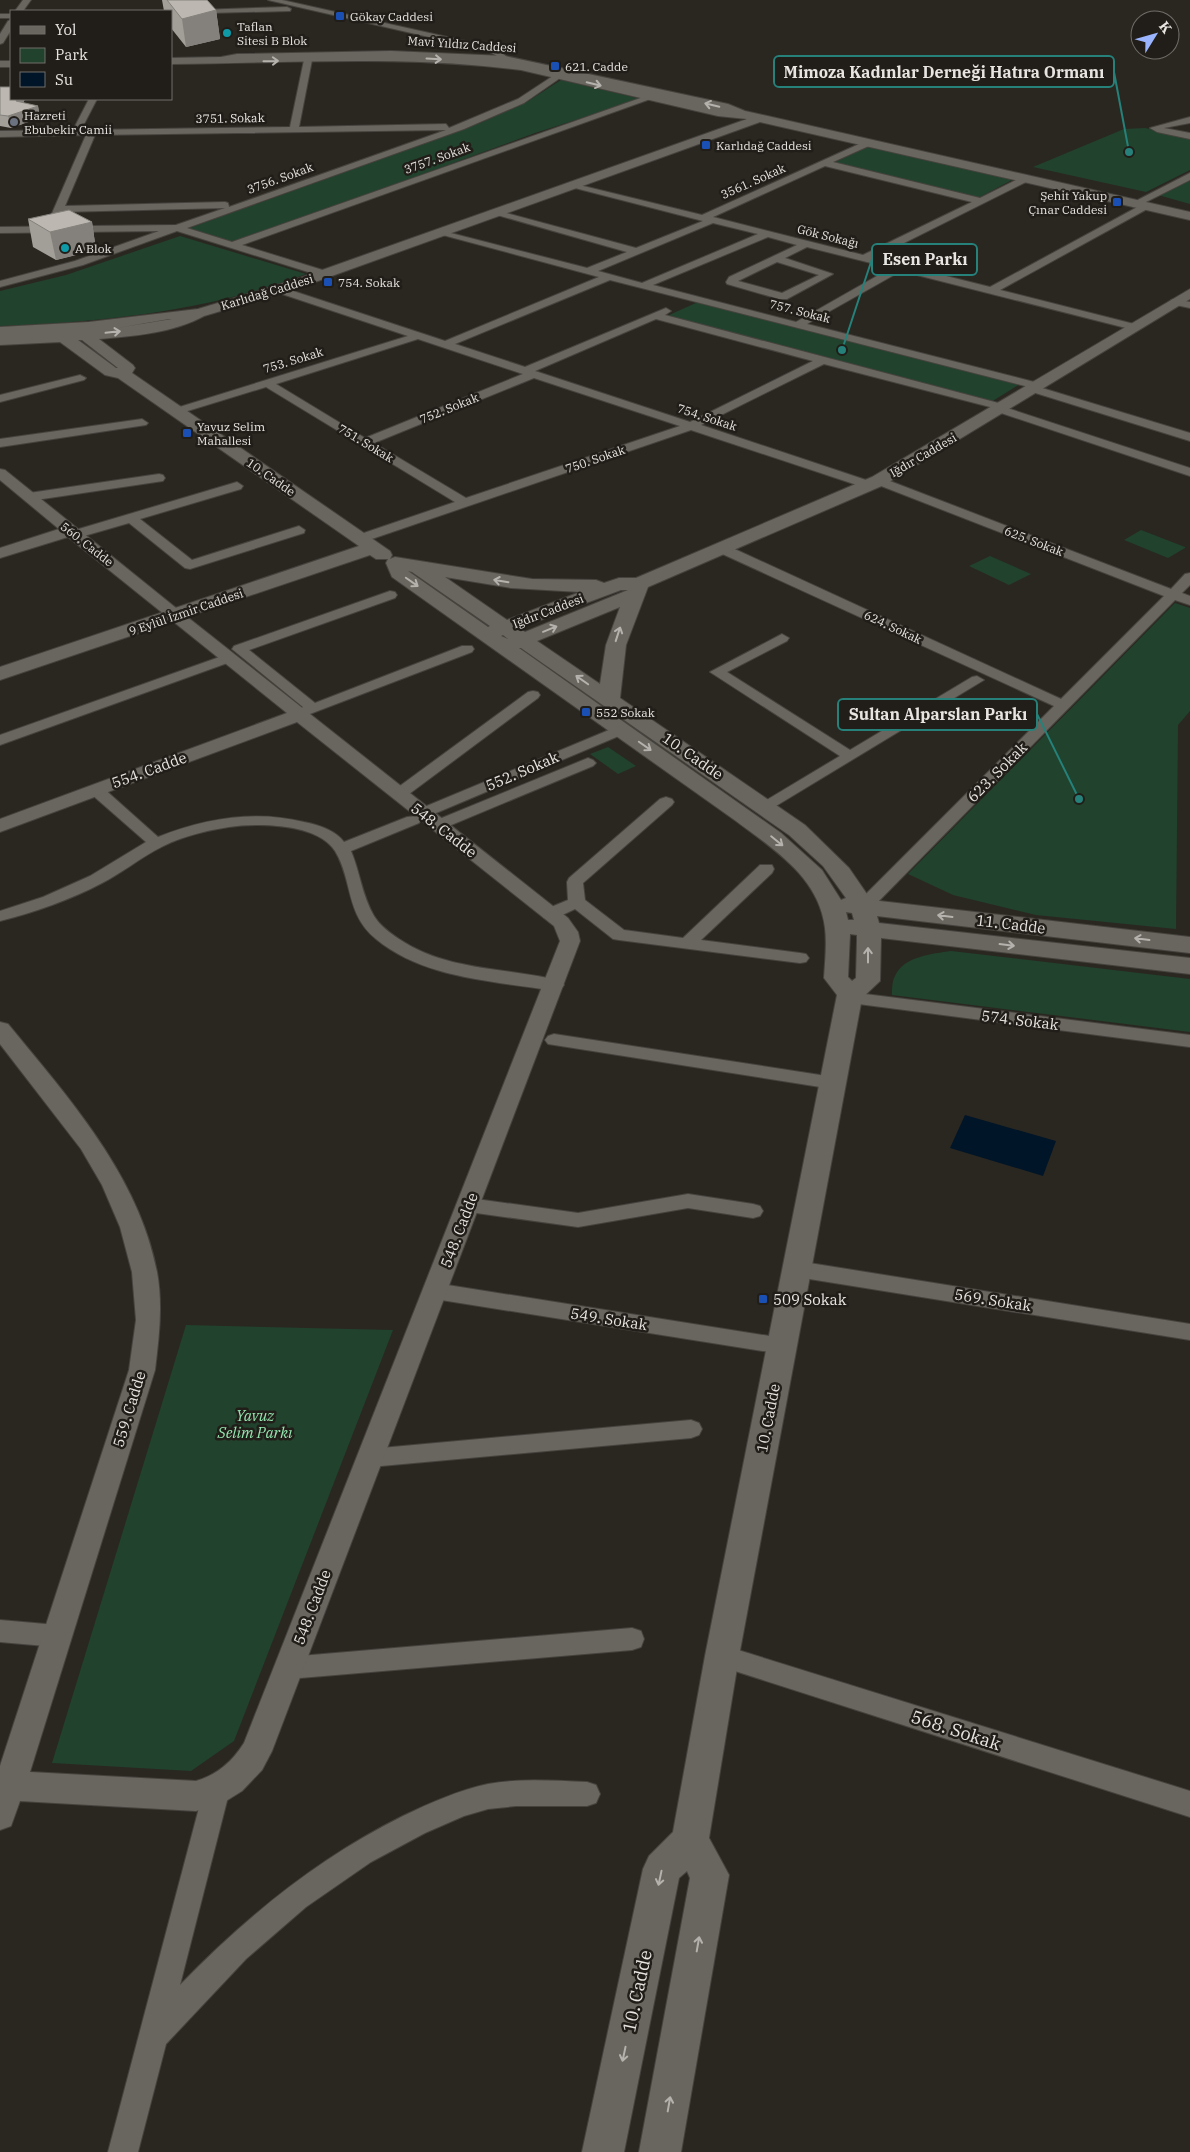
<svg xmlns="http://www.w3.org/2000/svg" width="1190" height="2152" font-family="'IBM Plex Serif',serif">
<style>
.green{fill:#21422d}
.water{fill:#001527}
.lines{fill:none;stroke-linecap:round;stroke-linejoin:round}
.minor-casing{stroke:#46433e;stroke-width:2}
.tertiary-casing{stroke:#46433e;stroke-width:2}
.secondary-casing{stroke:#46433e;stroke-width:2}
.minor{fill:#69665f;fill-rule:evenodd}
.tertiary{fill:#69665f;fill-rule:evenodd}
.secondary{fill:#69665f;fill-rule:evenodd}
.wall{fill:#a29e98}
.shaded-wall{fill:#84817c}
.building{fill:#bcb8b1;stroke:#84817c}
.oneway{stroke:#b5b2ad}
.transit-dot{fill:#1a4fb4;stroke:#211d18;stroke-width:2}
.culture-dot{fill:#0f9aa8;stroke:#211d18;stroke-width:2}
.worship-dot{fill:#6b7280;stroke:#211d18;stroke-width:2}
.labels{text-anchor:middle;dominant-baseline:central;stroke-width:5;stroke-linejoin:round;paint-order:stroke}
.far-poi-label{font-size:12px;fill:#e7e4e1;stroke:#211d18;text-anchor:start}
.far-street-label{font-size:12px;fill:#e7e4e1;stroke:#211d18}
.street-label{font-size:15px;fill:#e7e4e1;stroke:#211d18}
.poi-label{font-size:15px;fill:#e7e4e1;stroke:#211d18;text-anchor:start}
.park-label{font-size:15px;font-style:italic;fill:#94e7b0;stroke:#211d18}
.near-street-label{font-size:18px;fill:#e7e4e1;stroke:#211d18}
.leader{fill:none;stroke:#25817a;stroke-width:2}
.callout-dot{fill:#25817a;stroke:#211d18;stroke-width:2}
.callout{fill:#211d18;stroke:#25817a;stroke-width:2}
.callout-label{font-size:16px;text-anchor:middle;font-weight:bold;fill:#e7e4e1}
</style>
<rect width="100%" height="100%" fill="#2a2721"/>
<path class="green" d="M561,80L641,99L535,133L232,244L187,229L478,124L527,102Z
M1145,128L1190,137V170L1146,192L1033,167L1124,129Z
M870,146L1014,179L978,198L833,163Z
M1190,178V204L1158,195Z
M180,236L306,274C210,311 102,322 0,326V291L66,275Z
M698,302L1020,384L991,402L667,316Z
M1141,530L1185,547V548L1168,558L1124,540Z
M990,556L1031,574L1009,585L969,566Z
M1175,603L1190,608V711L1178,725L1176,929L1036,915L953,895L908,874Z
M608,747L636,766L618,774L590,754Z
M951,951L1190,979V1032L892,995C892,989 892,981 895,976C904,956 932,954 951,951Z
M186,1325L393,1330L234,1741L191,1771L52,1763Z"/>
<path class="water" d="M965,1115L1056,1141L1043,1176L950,1148Z"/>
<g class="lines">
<defs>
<path id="minor" d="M268,0H282L483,45L498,49L509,59L505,61L492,53L481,49Z
M287,7L291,9L290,11L171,14V11H168Z
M0,14H11V18H0Z
M308,58L312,60L299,127L446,124L449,128L518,99L556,74L563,76L524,103L464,129L187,228L232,242L649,95L656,97L242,245L329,272V276H321L177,231L83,265L0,287V281L75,261L159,231L0,233V227L176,225L225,208L62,212L58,220H52L50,218L86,135L0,137V131L73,130L89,99H97L81,130L290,127L304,60ZM446,130L229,207L228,203L225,202L65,206L95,135Z
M1190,117V123L1164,128L1190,133V139L1157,132L1150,128Z
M868,140L871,141V145L833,162L980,198L1022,177H1028V181L874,258L990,287L1143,204H1149V208L1000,290L1138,325L1139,327L1134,330L901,271L807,324L1042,384V388L1190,433V441L1029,391V387L610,280L455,344L525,367L666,308L671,311L665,315L1006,405L1007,408L1190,468V476L995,411L994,408L824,364L701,425L872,482L874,478H882L1171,589L1185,574L1190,573V585L1182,593L1190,596V605L1175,600L869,911H857L855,907L857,903L1054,706L718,552L716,549L718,546H728L1061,699L1164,596L876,484L874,488H866L691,430L360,543L354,539L355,536L455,502L266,387L181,413L177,414L171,411L173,409L408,336L276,292V288H284L445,341L599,277L439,234V230L587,268L627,252L490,213L495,210L636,248L703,221L571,187V183L702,215ZM825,166L972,202L863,255L713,217ZM713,223L758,234L642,283L598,271ZM768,237L797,245L729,277L726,282L727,284L779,299H787L833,274L785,258L807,247L891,268L796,322L653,285ZM777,262L819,275L782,293L738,281ZM656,319L813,361L690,422L535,371ZM418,339L523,374L365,438L276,384ZM534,378L680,426L466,498L374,443Z
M1190,173V180L1138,206L1130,204Z
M1175,299L1190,302V308L1171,304V300Z
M80,375L86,378L84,380L0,402V395Z
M142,419L148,423L146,425L0,447V439Z
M159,474L163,475L165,478L163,481L29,501L23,497L29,493Z
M237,482L243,486L241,489L140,519L192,560L299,526L305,530L304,533L190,569L185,568L129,523L77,538L71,534L72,531Z
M390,591L395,592L397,595L395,598L249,650L315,703L462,646H472L474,649L472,652L302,717L295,713L303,707L232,649L234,646Z
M782,634L789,638L787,641L727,672L850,750L972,677L977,676L984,680L766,812L760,810L758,807L760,804L840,756L710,672Z
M228,654L235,658L233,661L0,745V735Z
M533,691L538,692L540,695L538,698L405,797H393L391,794L393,791L528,692Z
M621,725L629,730L626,733L429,816L419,817L421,820L419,823L351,851C360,872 362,896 374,916C380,926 390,933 399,939C448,972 507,967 561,981L564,985L561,989L555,991C496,981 424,979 376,939C345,914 353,880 335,851C317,823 258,823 229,827C203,831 176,838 154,851C136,861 120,874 102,883C70,900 35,912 0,921V911L43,897L90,876L146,842L90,793L88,790L90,787H102L158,837C206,818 255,810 304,822C319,825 335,830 344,842L407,817L417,816L415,813L417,810Z
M588,758L593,760L596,763L593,766L444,828L438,830L430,825L432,822Z
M666,797L672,799L674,802L672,805L583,883L585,900L624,930L683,938L760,865H772L774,869L772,873L701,940L800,953L806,954L809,958L806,962L800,963L619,940L613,939L575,909L556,918H544L541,914L544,910L568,900L567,882L569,878L660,799Z
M849,992L1190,1035V1047L843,1002L840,998L843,994Z
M554,1034L833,1077L840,1079L842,1083L840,1087L833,1089L548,1044L545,1040L548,1036Z
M688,1194L753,1204L760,1206L763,1211L760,1216L753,1218L688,1208L578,1227L469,1212L462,1210L459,1205L462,1200L469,1198L578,1213Z
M797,1261L1190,1324V1340L797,1277L790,1274L787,1269L790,1264Z
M435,1283L782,1338L790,1340L793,1346L790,1352L782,1354L435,1299L428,1297L424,1291L428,1285Z
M691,1420L699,1423L702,1429L699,1435L691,1438L370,1467L362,1465L359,1458L362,1451L370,1449Z
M0,1620L57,1625L66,1628L69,1636L66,1644L57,1647L0,1642Z
M632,1628L641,1631L644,1639L641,1647L632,1650L288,1679L279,1676L275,1668L279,1660L288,1657Z
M722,1645L1190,1791V1817L713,1664L710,1656L713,1648Z
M217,1777L226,1780L230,1789L180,1985C246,1917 318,1858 403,1816C430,1803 459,1790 488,1784C521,1778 554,1781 587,1782L596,1785L600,1794L596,1803L587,1806H516L488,1809L464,1816L425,1833L371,1862L306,1907L246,1959L166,2044L138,2152H108L204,1789L208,1780Z"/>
<path id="tertiary" d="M23,0H31L23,11H15Z
M11,20V30L3,43L0,44V34L8,21Z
M0,469L5,470L181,612L568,918L578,932L580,941L272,1751L262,1770L242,1791L226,1801L196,1811L20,1801L11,1826L0,1830V1766L129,1370L136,1320L132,1272L120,1227L102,1185L81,1149L0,1044V1022L8,1024C68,1097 139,1176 157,1272C163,1305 159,1337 155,1370L30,1772L196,1781C217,1775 232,1762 244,1743L560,941L554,926L297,722L0,832V819L287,713L68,537L0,558V548L59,529L0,480Z"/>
<path id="secondary" d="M391,51L505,56L728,104L745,111L1190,212V220L760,122L304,286L204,316C173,333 134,336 99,339L133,365L135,368L132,373L390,551L392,555L390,559L395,557L532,579L596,580L604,583L619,578H636L872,477L1190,289V299L884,485L648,587L626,645L620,698L805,825L849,868L871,900L1190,937V953L877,916L879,923L1190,958V974L881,938L880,981L862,998L739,1656L709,1838L729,1875L681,2152H639L690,1878L687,1871L679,1878L624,2152H582L643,1869L649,1856L673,1832L705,1656L837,995L824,978C825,961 827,944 825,928C819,877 773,849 736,821L392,577L386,563L388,559H376L370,555L0,680V667L359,546L118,378L105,375L60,342L0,345V327L89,322L198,309L294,280L747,119L718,116L521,70C405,55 288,63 171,64V58L221,57L237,54ZM169,319H172L117,328ZM78,340H82L118,368H116ZM408,571L412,572L490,626L488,627ZM445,577L511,588L580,592L507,620ZM621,590H628L525,632L519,628ZM620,607L606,645L600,684L537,641ZM503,635L508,639L501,636ZM519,648H521L789,835L823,866L846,898L841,900L822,870L781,833ZM846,912L852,913L854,920H848ZM850,934L857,935V940L856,978L852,981L848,977Z
M0,61H11V67H0Z"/>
</defs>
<use href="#minor" class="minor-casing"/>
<use href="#tertiary" class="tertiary-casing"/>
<use href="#secondary" class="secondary-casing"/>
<use href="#minor" class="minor"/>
<use href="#tertiary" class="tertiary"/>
<use href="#secondary" class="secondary"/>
</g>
<path class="wall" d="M162,0H207L216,10L220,39L186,47L171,28V11H164Z
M0,87L25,99L23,103L38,106L40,118L11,128L0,126Z
M28,219L92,222L96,250L56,260L33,247Z"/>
<path class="shaded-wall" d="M216,10L220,39L186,47L182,19Z
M17,99H25L18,113L16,101Z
M38,106L40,118L11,128L8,116Z
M92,222L96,250L56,260L50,232Z"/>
<path class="building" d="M167,0H207L216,10L182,19Z
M0,87H11V99H17L16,101L38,106L8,116L0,115Z
M69,210L92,222L50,232L28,219Z"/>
<defs><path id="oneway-shaft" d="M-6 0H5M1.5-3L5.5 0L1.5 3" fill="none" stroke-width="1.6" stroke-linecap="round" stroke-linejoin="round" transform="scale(1.25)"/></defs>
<g class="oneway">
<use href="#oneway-shaft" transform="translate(434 59) rotate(3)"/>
<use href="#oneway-shaft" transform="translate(271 61) rotate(-1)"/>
<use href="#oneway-shaft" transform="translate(594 84) rotate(13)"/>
<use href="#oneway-shaft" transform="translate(712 105) rotate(-167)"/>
<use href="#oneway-shaft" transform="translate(113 332) rotate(-6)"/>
<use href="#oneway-shaft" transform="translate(501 581) rotate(-171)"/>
<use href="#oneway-shaft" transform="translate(412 582) rotate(35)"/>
<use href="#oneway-shaft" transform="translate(550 629) rotate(-22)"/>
<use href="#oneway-shaft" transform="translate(618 634) rotate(-72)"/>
<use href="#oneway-shaft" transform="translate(582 680) rotate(-145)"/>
<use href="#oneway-shaft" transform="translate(645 746) rotate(35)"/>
<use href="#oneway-shaft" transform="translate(777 841) rotate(39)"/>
<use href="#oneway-shaft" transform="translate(945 916) rotate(-173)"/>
<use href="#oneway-shaft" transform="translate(1142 939) rotate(-173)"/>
<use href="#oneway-shaft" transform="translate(1007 945) rotate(7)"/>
<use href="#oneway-shaft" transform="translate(868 955) rotate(-90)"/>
<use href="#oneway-shaft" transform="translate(660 1878) rotate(102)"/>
<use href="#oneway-shaft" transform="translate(698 1944) rotate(-80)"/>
<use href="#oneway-shaft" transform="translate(624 2054) rotate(102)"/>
<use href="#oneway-shaft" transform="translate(669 2104) rotate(-80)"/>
</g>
<g class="transit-dot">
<rect x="335" y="11" width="10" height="10" rx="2.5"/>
<rect x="550" y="61" width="10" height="10" rx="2.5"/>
<rect x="701" y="140" width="10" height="10" rx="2.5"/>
<rect x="1112" y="197" width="10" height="10" rx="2.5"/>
<rect x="323" y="277" width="10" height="10" rx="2.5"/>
<rect x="182" y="428" width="10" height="10" rx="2.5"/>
<rect x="581" y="707" width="10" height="10" rx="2.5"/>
<rect x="758" y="1294" width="10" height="10" rx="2.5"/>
</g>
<g class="culture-dot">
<circle cx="227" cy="33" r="5"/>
<circle cx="65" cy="248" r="5"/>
</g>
<circle class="worship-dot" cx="14" cy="122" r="5"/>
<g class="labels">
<g class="far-poi-label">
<text x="350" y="16">Gökay Caddesi</text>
<text x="237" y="26">Taflan<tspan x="237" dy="14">Sitesi B Blok</tspan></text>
<text x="565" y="66">621. Cadde</text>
<text x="24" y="115">Hazreti<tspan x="24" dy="14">Ebubekir Camii</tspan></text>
<text x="716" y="145">Karlıdağ Caddesi</text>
<text x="1107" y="195" text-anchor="end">Şehit Yakup<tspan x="1107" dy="14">Çınar Caddesi</tspan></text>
<text x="75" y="248">A Blok</text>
<text x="338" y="282">754. Sokak</text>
<text x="197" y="426">Yavuz Selim<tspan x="197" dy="14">Mahallesi</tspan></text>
<text x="596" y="712">552 Sokak</text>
</g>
<g class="far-street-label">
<text transform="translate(462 44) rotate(4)">Mavi Yıldız Caddesi</text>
<text transform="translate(230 118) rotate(-1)">3751. Sokak</text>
<text transform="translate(437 158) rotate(-20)">3757. Sokak</text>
<text transform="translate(280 178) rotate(-20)">3756. Sokak</text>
<text transform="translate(753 181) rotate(-24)">3561. Sokak</text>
<text transform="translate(828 236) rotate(14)">Gök Sokağı</text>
<text transform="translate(267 292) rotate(-17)">Karlıdağ Caddesi</text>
<text transform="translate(800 311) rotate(14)">757. Sokak</text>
<text transform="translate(293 360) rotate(-17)">753. Sokak</text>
<text transform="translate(449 408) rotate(-22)">752. Sokak</text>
<text transform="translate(707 417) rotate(18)">754. Sokak</text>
<text transform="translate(366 443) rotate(31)">751. Sokak</text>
<text transform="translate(923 455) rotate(-30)">Iğdır Caddesi</text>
<text transform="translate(595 459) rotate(-19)">750. Sokak</text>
<text transform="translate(271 477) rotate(35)">10. Cadde</text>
<text transform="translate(1034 541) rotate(21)">625. Sokak</text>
<text transform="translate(87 544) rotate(38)">560. Cadde</text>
<text transform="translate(548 611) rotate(-21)">Iğdır Caddesi</text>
<text transform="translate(186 612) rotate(-19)">9 Eylül İzmir Caddesi</text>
<text transform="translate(893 627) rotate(25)">624. Sokak</text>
</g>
<g class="street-label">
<text transform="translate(693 756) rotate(35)">10. Cadde</text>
<text transform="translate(149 770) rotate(-20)">554. Cadde</text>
<text transform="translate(522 771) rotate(-23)">552. Sokak</text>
<text transform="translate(997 772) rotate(-45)">623. Sokak</text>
<text transform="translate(444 830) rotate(38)">548. Cadde</text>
<text transform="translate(1011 924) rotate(7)">11. Cadde</text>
<text transform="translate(1020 1020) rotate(7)">574. Sokak</text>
<text transform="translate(459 1230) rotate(-69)">548. Cadde</text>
<text transform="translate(993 1300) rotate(9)">569. Sokak</text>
<text transform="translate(609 1319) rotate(9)">549. Sokak</text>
<text transform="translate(129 1409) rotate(-73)">559. Cadde</text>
<text transform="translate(768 1418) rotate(-79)">10. Cadde</text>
<text transform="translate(312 1607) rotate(-69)">548. Cadde</text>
</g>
<g class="poi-label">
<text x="773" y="1299">509 Sokak</text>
</g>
<g class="park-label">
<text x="255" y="1415">Yavuz<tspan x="255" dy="17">Selim Parkı</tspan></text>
</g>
<g class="near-street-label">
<text transform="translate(956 1730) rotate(18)">568. Sokak</text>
<text transform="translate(637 1991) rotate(-78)">10. Cadde</text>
</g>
</g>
<path class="leader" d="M1129 152L1114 72M842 350L872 259M1079 799L1037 714"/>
<g class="callout-dot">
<circle cx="1129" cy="152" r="5"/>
<circle cx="842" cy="350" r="5"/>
<circle cx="1079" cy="799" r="5"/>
</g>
<g class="callout">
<rect x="774" y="56" width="340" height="31" rx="5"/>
<rect x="872" y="244" width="105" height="31" rx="5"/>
<rect x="838" y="699" width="199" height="31" rx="5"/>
</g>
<g class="callout-label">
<text x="944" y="78">Mimoza Kadınlar Derneği Hatıra Ormanı</text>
<text x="925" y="265">Esen Parkı</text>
<text x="938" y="720">Sultan Alparslan Parkı</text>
</g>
<rect x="10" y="10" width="162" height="90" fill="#211d18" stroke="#706d68"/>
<rect x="20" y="26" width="25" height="8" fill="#69665f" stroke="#706d68"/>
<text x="55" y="35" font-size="15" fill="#e7e4e1">Yol</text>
<rect x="20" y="48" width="25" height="15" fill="#21422d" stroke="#706d68"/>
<text x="55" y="60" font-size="15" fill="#e7e4e1">Park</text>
<rect x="20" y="72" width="25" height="15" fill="#001527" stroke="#706d68"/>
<text x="55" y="85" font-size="15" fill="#e7e4e1">Su</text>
<g transform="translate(1155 35) rotate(53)"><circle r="24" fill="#211d18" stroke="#706d68"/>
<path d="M0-4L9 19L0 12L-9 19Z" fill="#9ab5fd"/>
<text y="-8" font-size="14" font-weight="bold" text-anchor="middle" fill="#e7e4e1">K</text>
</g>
</svg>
